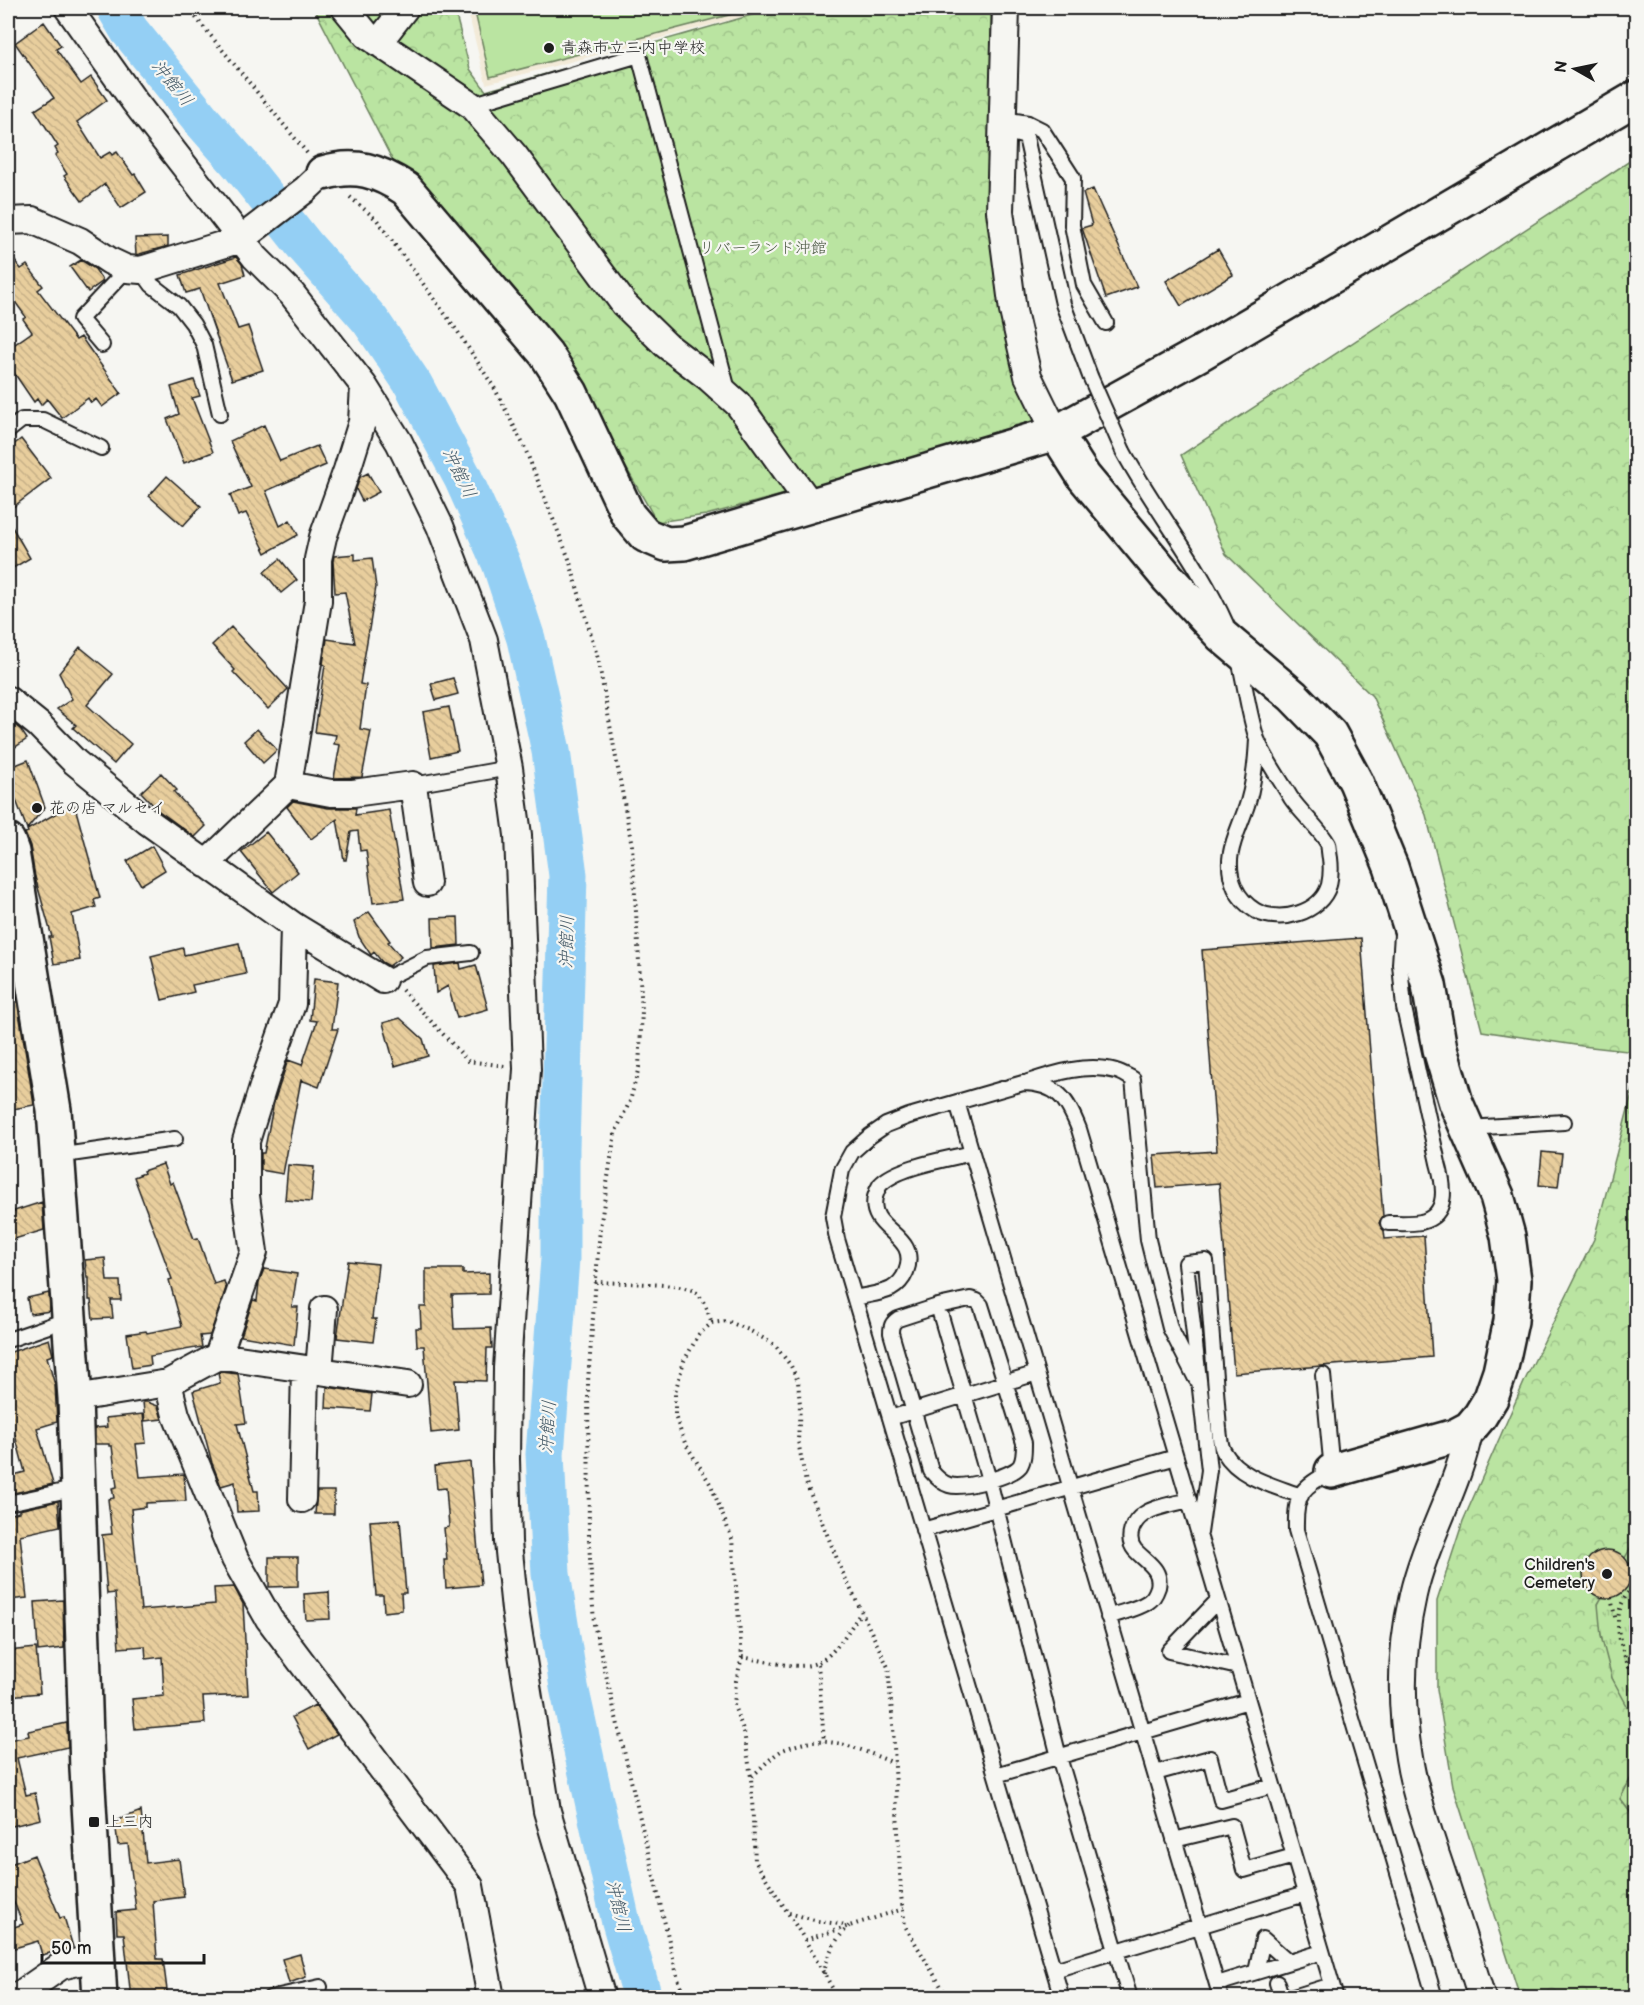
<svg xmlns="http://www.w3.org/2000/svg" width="1644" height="2005" font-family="'Balsamiq Sans','Klee One',sans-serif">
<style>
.built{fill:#f2ead8}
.grass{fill:url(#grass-tufts);stroke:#6b805e;stroke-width:1.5}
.forest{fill:url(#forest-crowns);stroke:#6b805e;stroke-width:1.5}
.pitch{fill:#bae4a1;stroke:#6b805e;stroke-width:1.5}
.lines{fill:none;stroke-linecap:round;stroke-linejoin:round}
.river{stroke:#94cff4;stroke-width:39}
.building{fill:url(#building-back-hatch);stroke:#1c1c1c;stroke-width:1.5}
.service-casing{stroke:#1c1c1c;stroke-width:18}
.minor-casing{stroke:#1c1c1c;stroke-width:30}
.tertiary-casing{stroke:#1c1c1c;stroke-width:38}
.path{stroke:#1c1c1c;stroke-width:4;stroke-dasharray:1.5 4.5;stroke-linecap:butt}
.service{stroke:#f6f6f2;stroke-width:14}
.minor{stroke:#f6f6f2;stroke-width:26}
.tertiary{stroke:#f6f6f2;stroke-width:33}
.service-bridge-casing{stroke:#1c1c1c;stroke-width:18;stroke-linecap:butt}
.service-bridge{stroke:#f6f6f2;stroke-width:14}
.poi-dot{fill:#1c1c1c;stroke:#f6f6f2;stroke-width:2}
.labels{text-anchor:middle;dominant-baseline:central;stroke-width:4.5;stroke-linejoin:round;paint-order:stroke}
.poi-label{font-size:16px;fill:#1c1c1c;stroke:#f6f6f2;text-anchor:start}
.park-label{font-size:16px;fill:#4b5844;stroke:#f6f6f2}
.water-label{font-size:18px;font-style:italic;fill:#465b68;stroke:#f6f6f2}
</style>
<defs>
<pattern id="grass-tufts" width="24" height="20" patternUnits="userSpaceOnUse" patternTransform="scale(1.5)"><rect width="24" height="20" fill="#bae4a1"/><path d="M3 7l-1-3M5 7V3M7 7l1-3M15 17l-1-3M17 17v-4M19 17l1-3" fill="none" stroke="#9fc38a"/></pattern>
<pattern id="forest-crowns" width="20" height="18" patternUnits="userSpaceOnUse" patternTransform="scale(1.5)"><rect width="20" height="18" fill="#bae4a1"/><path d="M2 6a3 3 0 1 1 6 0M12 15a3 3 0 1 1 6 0" fill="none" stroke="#9fc38a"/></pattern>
<pattern id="building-back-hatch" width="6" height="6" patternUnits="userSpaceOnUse" patternTransform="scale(1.5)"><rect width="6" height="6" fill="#e8ce9d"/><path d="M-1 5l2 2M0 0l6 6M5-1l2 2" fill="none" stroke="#c6b087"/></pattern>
</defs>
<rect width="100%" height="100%" fill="#f6f6f2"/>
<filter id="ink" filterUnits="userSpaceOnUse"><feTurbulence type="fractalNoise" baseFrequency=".0167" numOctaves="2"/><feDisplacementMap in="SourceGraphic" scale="12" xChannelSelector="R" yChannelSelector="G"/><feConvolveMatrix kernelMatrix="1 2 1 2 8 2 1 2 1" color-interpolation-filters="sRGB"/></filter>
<g filter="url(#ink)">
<path class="built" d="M467,8H776L486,84Z"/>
<path class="grass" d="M1636,1533V1727C1630,1710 1619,1695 1612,1678C1607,1665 1594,1613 1599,1601C1610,1578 1627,1557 1636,1533Z
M1636,1767V1820L1620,1799Z"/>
<path class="forest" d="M314,8H454L470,69L486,91L776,8H991L990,234L1011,362L1042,426L706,515L657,522L546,327L393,161Z
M1636,157V1052L1582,1046L1482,1031L1426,815L1372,696L1226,554L1181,455Z
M1636,1079V1533L1629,1551L1598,1604L1601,1636L1612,1678L1630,1711L1636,1727V1768L1620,1799L1636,1820V1997H1520L1453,1786L1437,1689V1601L1463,1521L1525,1380L1594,1239Z"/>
<path class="pitch" d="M474,8H756L490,77Z"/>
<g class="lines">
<path class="river" d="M116,8L129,30L204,123L240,164L305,246L370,320L413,384L463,478L501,563L526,639L551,751L568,875L560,1148V1259L545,1454L551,1574L569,1687L620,1918L643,1998"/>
</g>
<path class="building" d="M44,22L61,46L56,49L81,84L91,77L107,100L77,122L100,158L110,152L112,155L117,152L133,175L135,174L146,192L121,208L105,184L82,201L64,176L67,174L55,155L58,153L55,148L58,146L35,110L54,98L15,43Z
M1093,189L1137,287L1106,298L1082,228L1092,225L1083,193Z
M168,237V246L136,255L135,238Z
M1218,249L1233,275L1181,306L1166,281Z
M8,252L21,269L27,265L43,286L38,290L76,340L81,337L121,393L102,407L96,399L91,403L88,398L62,418L47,399L41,405L37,399L34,402L8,364V349L32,332L23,319L26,317L8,292Z
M236,257L242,264L245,275L220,283L238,329L248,326L263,370L232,380L200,289L186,293L180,275Z
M81,260L95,269L103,281L88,292L70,267Z
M194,380L200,396L192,398L213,452L184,463L167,419L179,414L171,387Z
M264,425L280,461L317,446L326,465L266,491L280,526L290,520L298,535L266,553L246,513L238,516L230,495L251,487L230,441Z
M21,439L51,478L8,511V449Z
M368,473L379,492L362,501L356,489L360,477Z
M167,476L201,506L183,526L149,496Z
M8,520L30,558L8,571Z
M355,554V560L372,558L376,587L360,684L366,685L360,729L371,731L362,777L334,778L340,745L334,744L336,735L315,732L325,665L323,664L327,639L355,643L345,592L335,593L333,561L334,556Z
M280,559L297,580L281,593L264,572Z
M231,627L288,689L268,709L233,672L235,670L212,645Z
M80,647L113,674L87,705L131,744L114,764L73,728L76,725L57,709L72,699L59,673Z
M453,678L458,694L436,700L431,684Z
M449,707L458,751L431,757L423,712Z
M8,719L21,730L27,739L8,752Z
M257,729L277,750L263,763L244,741Z
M28,760L45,807L27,829L8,779V768Z
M161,773L177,790L174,792L206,826L195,837L159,811L141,792Z
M293,801L328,808H356L355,815L389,810L404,899L373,903L366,850L360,851L358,831L351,832L346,860H344L337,819L311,839L287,807Z
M74,803L100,898L94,900L96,907L72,914L80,960L54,964L49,937H52L35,877L30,846L25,833L28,832L27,830Z
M266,832L298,872L273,892L241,852Z
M152,846L165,870L141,885L127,861Z
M369,912L390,941L388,942L401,957L389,966L382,962L374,952L371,955L359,937L354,922Z
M458,917L459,945L433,948L432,918Z
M1361,938L1383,1216L1379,1223L1384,1231L1385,1239L1424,1236L1432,1357L1234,1373L1219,1183L1157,1188L1154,1155L1217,1151L1202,950Z
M239,943L246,974L192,985L194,992L162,1000L151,956L183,948L184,955Z
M460,963L461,969L476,965L488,1009L457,1018L448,986L436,993L434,966Z
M314,979L338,982L332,1029H338L319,1087L301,1080L283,1174L261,1170V1153H264L274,1102L288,1060L302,1065L317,1021L310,1020Z
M14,982L34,1105L8,1110V983Z
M400,1018L423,1039L428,1056L395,1066L383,1023Z
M1542,1152L1562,1154L1558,1187L1539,1185Z
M163,1164L170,1184L173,1182L194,1239L198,1238L214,1284L224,1281L226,1288L210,1335L200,1336L202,1347L150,1356L151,1365L132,1368L127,1334L146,1331L147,1333L182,1326L169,1280L172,1279L134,1177L144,1173L143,1171Z
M288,1165L314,1167L311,1202L285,1200Z
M42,1202L44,1230L8,1241V1213Z
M105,1258L107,1281H120L121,1300H111L113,1318L93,1319L91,1300H89V1278H87L85,1260Z
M348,1261L378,1264L372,1319H376L373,1342L337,1338Z
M264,1269L297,1274L292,1307H298L294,1345L241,1336L253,1300L257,1301L259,1282Z
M426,1269H463V1274L489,1273V1294L452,1295L454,1329L491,1328L492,1348H487L486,1381L455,1380L459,1430L431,1433L424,1346H417L416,1328H421L420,1307H426Z
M49,1293L50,1311L30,1314L27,1298Z
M49,1339L53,1355L47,1357L55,1385L57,1422L37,1428L53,1484L14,1493L10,1476L25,1472L15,1435L8,1438V1353Z
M221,1372L238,1374L246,1423L237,1424L254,1491H258L259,1511L237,1512L235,1482L221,1486L212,1463L193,1391L220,1383L218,1373Z
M327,1387L372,1394L370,1411L326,1408Z
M143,1402H147L158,1406L162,1419L145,1421Z
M143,1414L146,1443L136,1444L140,1477L184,1474L186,1501L146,1503V1507L131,1509L141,1610L215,1604L214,1588L234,1587L243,1604L248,1695L203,1697L205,1723L135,1729L132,1699L164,1696L162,1657L146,1659L145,1646L119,1648L115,1593L107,1594L102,1535L112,1534L108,1499L114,1498L112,1488L117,1487L112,1446H109V1444H95V1428L107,1427L106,1418Z
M470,1462L481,1585L446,1588L444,1560H447L444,1528L449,1527L446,1488L437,1489L435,1466Z
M317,1491H334V1514H315Z
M58,1501L60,1526L20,1535L27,1598L8,1600V1515L19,1512V1510Z
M400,1519L406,1593H401L402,1610L384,1612L383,1595H376L370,1521Z
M1583 1574a24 24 0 1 1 48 0a24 24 0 1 1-48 0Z
M269,1557H298V1586L269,1587Z
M329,1592L330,1619L306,1620L304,1594Z
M63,1600L64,1648L38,1651L35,1602Z
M36,1648L40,1693L9,1696L8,1651Z
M315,1705L337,1734L309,1749L292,1717Z
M67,1723L68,1747L17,1758L26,1795L35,1793L41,1819L8,1827V1740L29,1736L28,1731Z
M141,1811L146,1863L179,1859L184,1897L153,1901L157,1959H163L168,1998H131L124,1934H117L116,1912L136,1910L128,1844L118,1845L115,1821Z
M34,1855L60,1918L64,1917L73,1947L42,1955L38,1941L8,1950V1929L23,1924L8,1888V1865Z
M300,1954L306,1977L289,1983L282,1959Z"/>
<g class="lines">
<defs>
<path id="service" d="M471,105L639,55L728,390
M1004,119L1028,123L1042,130L1073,178L1072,225L1084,285L1106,323
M1003,131L1026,137L1063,304L1090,376
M141,270L152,285L179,306L193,324L204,345L220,414
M102,345L80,319L127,269
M8,431L22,420H43L101,448
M1123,451C1155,510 1199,563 1226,624
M1239,659C1245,684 1249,716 1257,739C1265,759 1280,779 1291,798C1301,813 1321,830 1328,844C1329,848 1329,854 1330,858C1331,866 1331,876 1329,885C1321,913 1280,924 1256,911C1246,905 1240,899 1235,888C1221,856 1239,832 1248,802C1254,782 1256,760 1257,739
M413,785L509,768
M8,974L32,970
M383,980L427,958L471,953
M1028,1082C1055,1073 1087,1063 1116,1071C1121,1072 1127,1076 1133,1079L1148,1240L1170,1328L1196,1379
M957,1102L1221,1998
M1468,1128L1564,1122
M57,1156L175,1139
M1388,1223C1398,1223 1410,1224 1421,1222C1450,1215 1444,1184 1438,1163L1404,1008L1400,964L1402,934
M855,1298C866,1295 880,1294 891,1289C898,1285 903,1279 906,1272C921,1233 867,1232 875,1197C876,1193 878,1188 880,1185C896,1167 948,1159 972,1153
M970,1299L977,1301L981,1305L1024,1443C1024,1451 1024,1460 1020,1466C1011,1477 963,1489 949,1485C942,1483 936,1477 931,1471L891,1333C891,1326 892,1323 898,1319L938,1306Z
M938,1306L989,1480L1059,1757L1130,1998
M8,1340L69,1319
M1323,1375L1332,1471C1301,1488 1295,1493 1296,1530L1435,1998
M890,1418L1037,1373
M8,1503L78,1488
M923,1530L1176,1457
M1200,1533L1209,1470L1186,1263L1206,1261L1219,1429C1220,1436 1220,1446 1224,1452C1239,1478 1275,1486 1301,1496
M1218,1600L1169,1651L1238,1667
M1108,1617C1121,1612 1136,1610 1148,1602C1153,1599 1156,1593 1158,1587C1162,1569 1146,1562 1135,1550C1125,1538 1133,1521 1144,1514C1156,1506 1175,1504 1189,1500
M1155,1773L1210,1758L1221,1800L1273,1786
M996,1775L1248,1701
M1174,1840L1232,1826L1244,1870L1294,1856
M1054,1970L1305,1894
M1256,1972L1263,1939L1289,1962
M1277,1983L1282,1998
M1217,1984L1322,1952
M270,1998L320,1987
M1062,1998L837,1239L833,1217L842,1170L852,1152L870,1136L886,1125L909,1116L1023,1083C1058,1084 1067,1099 1079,1129L1336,1998
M1290,1998L1332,1985"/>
<path id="minor" d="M68,8L134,101L255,257L292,294L364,386L399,442L440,526L484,640L509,768L518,835L527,1069L507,1368L506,1459L508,1542L515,1610L547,1811L602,1998
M345,8L367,35L471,105L514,155L624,304L666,345L709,378L738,404L811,505
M1006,8L1000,211L1013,311L1028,376L1056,433
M378,43L405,8
M8,221L32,220L80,241L110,261L127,269L141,270L241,239L306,189L323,173
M8,700L39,725L75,762L147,821L294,926L383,980
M288,785L318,601V559L323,537L347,470L362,422L364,386
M206,864L288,785L331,793H353L413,785L427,883
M218,1356L254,1252L246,1196V1141L266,1077L292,1004L294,926
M319,1371L324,1309
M168,1383L218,1356L408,1384
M75,1398L168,1383L176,1415L235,1559L269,1619L470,1886L491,1998
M1470,1428C1459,1486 1426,1538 1413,1595C1401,1648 1400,1705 1409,1758C1414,1791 1426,1823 1436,1855C1452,1902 1467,1950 1482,1998
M302,1499L305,1369
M15,1998L61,1966L99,1957"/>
<path id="tertiary" d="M323,173C356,163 378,171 406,189L546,354L571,393L628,515L645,535L666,544L684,543L1056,433L1201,353L1636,98
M1056,433L1084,477L1168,578L1222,636L1293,696L1330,734L1356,782L1391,867L1429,985L1440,1049L1456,1103L1497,1196L1508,1236L1514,1280L1511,1321L1500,1372L1491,1398L1480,1416L1470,1428L1455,1436L1332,1471
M8,841L12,852L54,1110L75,1398L87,1769L100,1998"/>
</defs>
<use href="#service" class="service-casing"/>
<use href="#minor" class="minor-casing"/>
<use href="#tertiary" class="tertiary-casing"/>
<path class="path" d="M188,8L307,153
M350,197L377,220L458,332L495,389L524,446L569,559L598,659L632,846L642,1011L639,1067L630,1101L615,1133L600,1228L588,1381L589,1542L594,1624L678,1979L685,1998
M402,990L468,1061L505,1066
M595,1282C614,1283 680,1283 694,1291C703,1296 708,1313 712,1323
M1629,1564L1636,1566
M1636,1583C1603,1617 1623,1649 1636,1686
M1611,1598L1616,1621
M742,1657C815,1670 819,1678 861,1612
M818,1664L824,1742
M752,1776C762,1768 773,1754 785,1749C826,1732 856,1748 894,1763
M789,1913L818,1921L846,1925
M805,1940L903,1909
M824,1974C827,1953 835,1940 849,1926
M838,1998L805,1940L755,1861L751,1777L744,1732L734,1706L736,1681L742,1657L732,1539L711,1485L685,1443L675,1416V1392L684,1361L699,1334L712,1323L727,1321L749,1330L775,1345L791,1366L798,1381L800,1405L798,1441L806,1483L842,1571L888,1667L893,1725L901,1895L905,1926L948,1998"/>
<use href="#service" class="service"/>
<use href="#minor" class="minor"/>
<use href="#tertiary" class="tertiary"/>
<defs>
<path id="service-bridge" d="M1090,376L1123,451"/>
</defs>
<use href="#service-bridge" class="service-bridge-casing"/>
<use href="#service-bridge" class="service-bridge"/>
</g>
</g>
<g class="poi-dot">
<circle cx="549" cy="48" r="6"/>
<circle cx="37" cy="808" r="6"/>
<circle cx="1607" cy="1574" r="6"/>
<rect x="88" y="1816" width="12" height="12" rx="3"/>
</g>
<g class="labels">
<g class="poi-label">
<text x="561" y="48">青森市立三内中学校</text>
<text x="49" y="808">花の店 マルセイ</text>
<text x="1595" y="1565" text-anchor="end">Children's<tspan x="1595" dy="18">Cemetery</tspan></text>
<text x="106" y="1822">上三内</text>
</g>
<g class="park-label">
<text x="763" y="248">リバーランド沖館</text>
</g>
<g class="water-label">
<text transform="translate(172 83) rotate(51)">沖館川</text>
<text transform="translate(459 473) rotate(64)">沖館川</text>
<text transform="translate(567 942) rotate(-89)">沖館川</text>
<text transform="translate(548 1427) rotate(-86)">沖館川</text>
<text transform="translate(618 1906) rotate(76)">沖館川</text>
</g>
</g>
<rect width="1644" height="2005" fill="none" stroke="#f6f6f2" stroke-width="30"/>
<rect x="15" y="15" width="1614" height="1975" fill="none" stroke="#1c1c1c" stroke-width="2" filter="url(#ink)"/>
<g transform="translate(1575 69) rotate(279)" stroke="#f6f6f2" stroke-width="4.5" paint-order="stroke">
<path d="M0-4.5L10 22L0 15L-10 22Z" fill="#1c1c1c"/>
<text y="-9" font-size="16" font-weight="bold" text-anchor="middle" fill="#1c1c1c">N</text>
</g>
<path d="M42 1954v9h162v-9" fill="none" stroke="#1c1c1c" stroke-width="3"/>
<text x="51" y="1954" font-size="18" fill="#1c1c1c" stroke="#f6f6f2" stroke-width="4.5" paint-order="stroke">50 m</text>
</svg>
